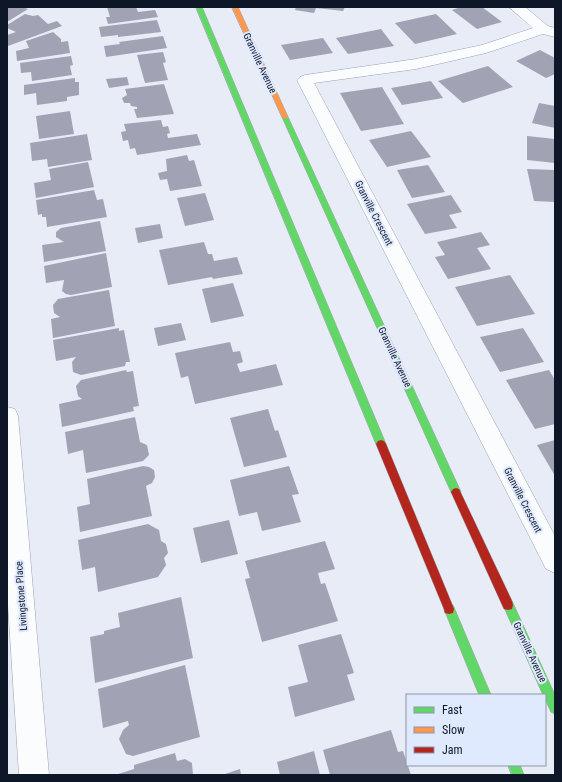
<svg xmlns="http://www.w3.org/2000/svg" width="562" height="782" font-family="'Roboto Condensed',sans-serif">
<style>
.building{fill:#a1a3b4}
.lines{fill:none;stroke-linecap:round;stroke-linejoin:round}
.street-casing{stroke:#9ca3b0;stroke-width:1}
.fast-casing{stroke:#9ca3b0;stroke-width:1}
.slow-casing{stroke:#9ca3b0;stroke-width:1}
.jam-casing{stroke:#9ca3b0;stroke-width:1}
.street{fill:#fbfcfe;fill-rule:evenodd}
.fast{fill:#63d668;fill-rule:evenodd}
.slow{fill:#ff974d;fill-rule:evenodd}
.jam{fill:#b3261e;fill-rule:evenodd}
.labels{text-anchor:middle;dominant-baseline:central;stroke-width:4;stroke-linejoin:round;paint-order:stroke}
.street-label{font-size:10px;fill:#0e1728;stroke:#e0eafe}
</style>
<rect width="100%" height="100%" fill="#e7ecf7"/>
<path class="building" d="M7,7H22L28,9L7,22Z
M107,7H136L138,12L155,10L158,17L108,24L106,17H110Z
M296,7H345L343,11L316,8L314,13L295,10Z
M461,7H482L502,22L477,29L452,10Z
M25,14L33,16L38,15L48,24L57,21L62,26L8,46L7,35L16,32L7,28V25Z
M436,14L457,34L415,44L395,23Z
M157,20L161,32L118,37V35L101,37L99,27Z
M381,29L394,46L348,54L336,38Z
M53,32L61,39V42L68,41L70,53L17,61L16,51L29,48L26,41Z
M163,36L167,48L106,57L104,46L120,44L119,42Z
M323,38L333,53L290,60L281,45Z
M540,50L555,58V74L546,78L516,61Z
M163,52L166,62L163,63L168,80L145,83L137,55Z
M71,56L73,65L70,66L72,75L32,81L31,72L21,73L20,63Z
M488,66L513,87L463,103L438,81Z
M127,77L129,85L109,88L106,79Z
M75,78V82H79V95L67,97V101L37,105L36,93L24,95V85Z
M431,81L443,98L402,105L391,88Z
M164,84L174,114L137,118L134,109H137V107L131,106L130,103H124L122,98L127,95L125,89Z
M382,87L404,124L361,131L340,93Z
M539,103L555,106V128L532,123Z
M70,111L74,134L39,139L36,116Z
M161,120L163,127L168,126L170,133L167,134L168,138L197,134L201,145L137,155L135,148L130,149L128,140L123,141L121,132L126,131L124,124Z
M411,131L431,157L387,167L369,140Z
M87,134L92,160L48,167L47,159L32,161L30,143Z
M527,136L555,139V163L527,160Z
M187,155L189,161L194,160L202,186L170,191L167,179L160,180L158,173L167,171L166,159Z
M88,162L94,187L36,198L34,183L51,180L49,169Z
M428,165L445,192L412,198L397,170Z
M527,169L555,170V202L534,201Z
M94,190L97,200L103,199L107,217L47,227L46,217H42V214L38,215L36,200Z
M205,193L214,220L185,226L177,198Z
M451,195L462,212L449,215L457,228L425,234L407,204Z
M100,221L106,251L44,262L42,245L64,242L56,237V232L61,228Z
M160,224L163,238L138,243L135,228Z
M481,232L490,245L477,248L491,269L448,279L435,257L445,255L437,242Z
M204,242L208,254H212L214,261L237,257L243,274L213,279L212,277L168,285L159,250Z
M106,253L112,287L71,295L66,294L62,291L64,280L46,283L44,266Z
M510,275L535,314L477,326L455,287Z
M233,283L244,316L211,323L202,289Z
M109,290L115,326L53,338L51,319L60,317L54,313L53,305L58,299Z
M181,323L186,340L158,346L154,328Z
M119,328V331L124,330L130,362H126L125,366L81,375L73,372L72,362L76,357L56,361L53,340Z
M523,328L544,362L500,372L480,337Z
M230,342L233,352L240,351L243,362L237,364L240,372L276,364L283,385L195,404L188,376L181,378L175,353Z
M126,370L127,372L133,371L139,406L133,407L134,411L62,427L59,404L82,399L78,396L76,386L81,380Z
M549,370L555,380V424L535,429L506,380Z
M268,409L275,431L278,430L287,457L244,467L230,418Z
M135,417L140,442L147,445L149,455L143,461L86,473L83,450L68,454L65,432Z
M555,440V476L537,445Z
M143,466L149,467L154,470L155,477L152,483L146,486L152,516L80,532L77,507L90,504L87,479Z
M289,466L299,494L292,495L301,522L262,531L257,512L239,516L230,480Z
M229,520L238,554L201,563L193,528Z
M148,524L159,530L161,541L166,544L168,553L164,558L166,565L158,577L98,592L95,567L82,570L78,540Z
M325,541L335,569L318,573L321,584L325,583L338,621L262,642L245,579L250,578L245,561Z
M181,597L193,658L95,683L90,637L104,634V631L120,627L118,613Z
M341,634L354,673L347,675L355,700L295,717L288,687L308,682L298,645Z
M185,665L200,737L133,756L126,754L119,739L123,730L129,725L128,721L103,728L98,689Z
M391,730L398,752L403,751L411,775H330L323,750Z
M314,751L320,775H280L277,762Z
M175,753L177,761L185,759L192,763L193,775H115L134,769V765Z
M240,769L241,775H222Z"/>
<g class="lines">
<defs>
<path id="street" d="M509,7H525L548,26L555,28V37L543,34L486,53L416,69L314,83L555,536V573L546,569L297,80L300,77L305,75L416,59L482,45L533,28Z
M7,407L15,409L18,416L49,775H19L7,590Z"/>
<path id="fast" d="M196,7H202L386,444L384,447L381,448L378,447L376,444Z
M285,115L288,117L461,492L459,495L456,496L453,495L451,492L282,117Z
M508,600L512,601L555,695V714L551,712L545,699V695H543L503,605L504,601Z
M449,604L453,605L491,695H479L444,609L445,605Z
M508,765H520L524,775H512Z"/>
<path id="slow" d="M232,7H238L288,117L287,118H283L282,117Z"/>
<path id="jam" d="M381,440L384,441L386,444L454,609L453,613L449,614L445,613L444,609L376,444L378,441Z
M456,488L459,489L512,601L513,605L512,609L508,610L504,609L451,492L453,489Z"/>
</defs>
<use href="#street" class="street-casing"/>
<use href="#fast" class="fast-casing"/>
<use href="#slow" class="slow-casing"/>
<use href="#jam" class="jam-casing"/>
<use href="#street" class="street"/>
<use href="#fast" class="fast"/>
<use href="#slow" class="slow"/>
<use href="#jam" class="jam"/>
</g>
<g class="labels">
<g class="street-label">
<text transform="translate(260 63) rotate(65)">Granville Avenue</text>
<text transform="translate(374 213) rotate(63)">Granville Crescent</text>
<text transform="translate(395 357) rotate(65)">Granville Avenue</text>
<text transform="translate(523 500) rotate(63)">Granville Crescent</text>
<text transform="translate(21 596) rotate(-94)">Livingstone Place</text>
<text transform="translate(530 652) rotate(65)">Granville Avenue</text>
</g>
</g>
<rect width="562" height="782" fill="none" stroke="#0e1728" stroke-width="16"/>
<rect x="406" y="694" width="140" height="72" fill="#e0eafe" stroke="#8c96a8"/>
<rect x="414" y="707" width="20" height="6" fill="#63d668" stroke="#8c96a8"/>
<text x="442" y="714" font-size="12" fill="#0e1728">Fast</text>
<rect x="414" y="727" width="20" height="6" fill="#ff974d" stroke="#8c96a8"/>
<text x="442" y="734" font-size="12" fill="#0e1728">Slow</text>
<rect x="414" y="747" width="20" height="6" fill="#b3261e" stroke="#8c96a8"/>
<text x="442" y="754" font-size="12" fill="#0e1728">Jam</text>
</svg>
